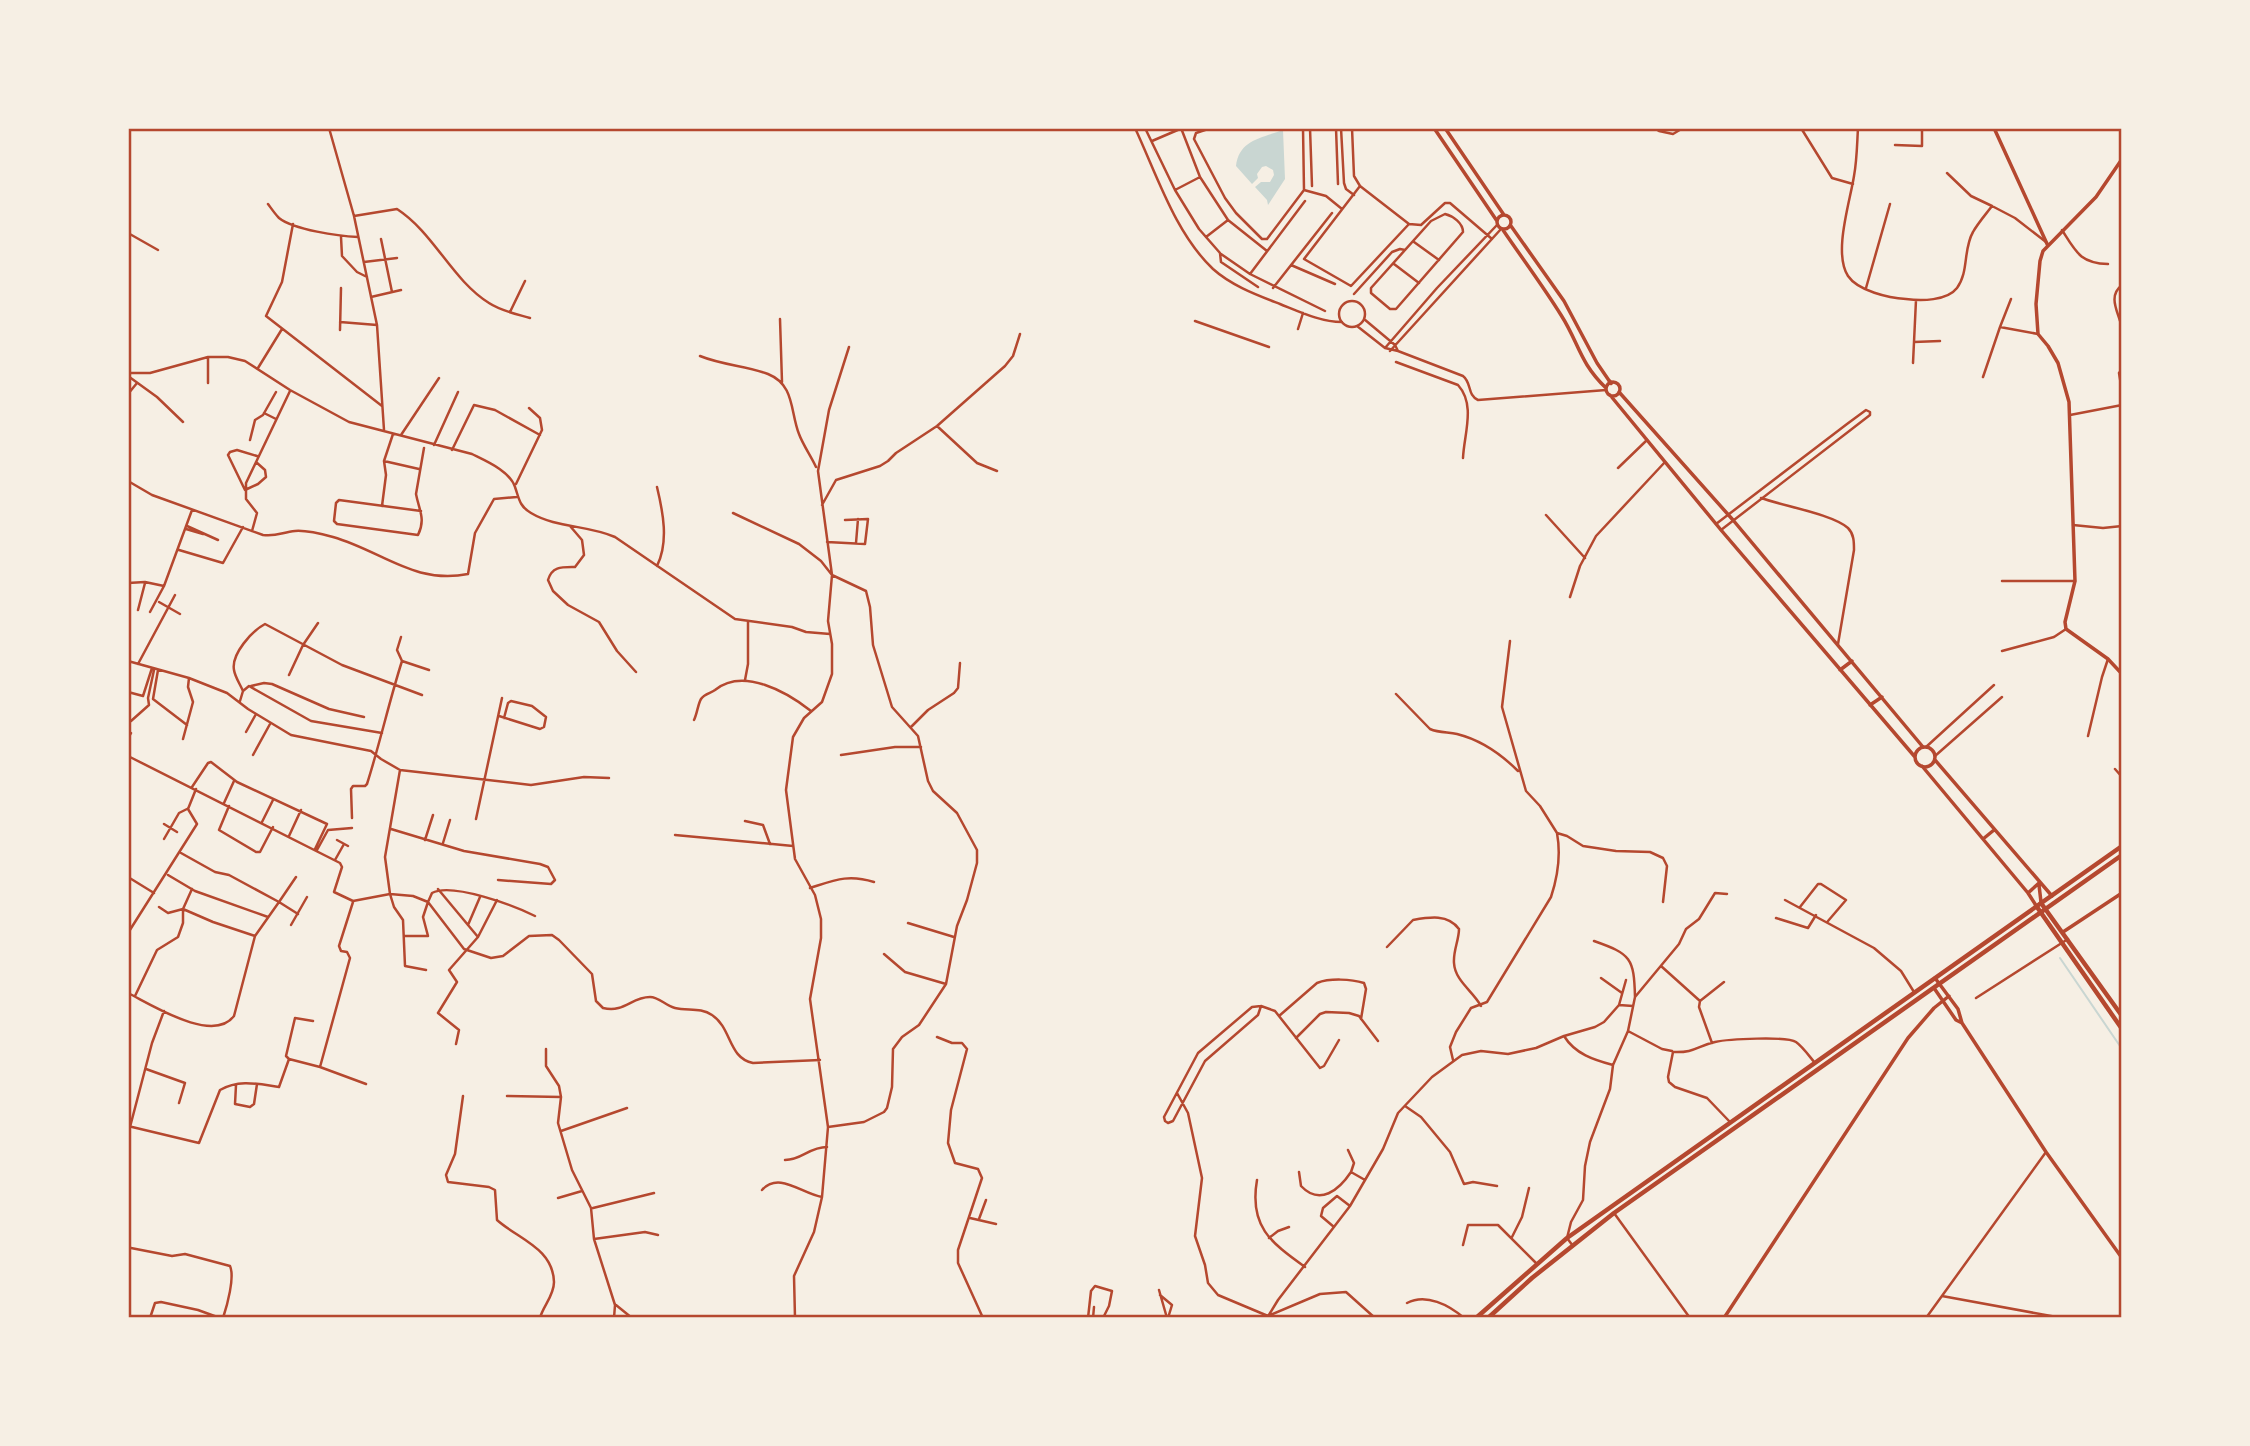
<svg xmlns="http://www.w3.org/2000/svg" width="2250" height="1446" font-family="Spectral,serif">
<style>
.water{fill:#c9d6d2}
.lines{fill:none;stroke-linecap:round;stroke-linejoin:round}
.stream{stroke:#c9d6d2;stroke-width:2}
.minor{stroke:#b5482f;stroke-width:2.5}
.tertiary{stroke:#b5482f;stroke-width:3.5}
.secondary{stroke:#b5482f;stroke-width:4.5}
.primary{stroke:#b5482f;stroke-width:4.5}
.neatline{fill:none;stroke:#b5482f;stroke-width:2.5}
</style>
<rect width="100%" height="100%" fill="#f6efe4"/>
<path class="water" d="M1283,130L1285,179L1268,205L1267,200L1255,187L1261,182H1270L1274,175L1273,170L1266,166L1262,167L1257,174L1258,178L1252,184L1236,166C1239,140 1261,138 1283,130Z"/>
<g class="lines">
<path class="stream" d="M2060,958L2122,1049"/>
<path class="minor" d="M211,128H212
M329,128L354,216L377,325L384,430
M1135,128C1157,175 1175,233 1213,269C1232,286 1257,295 1280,304C1300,312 1321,322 1342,322
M1145,128L1175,190L1199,229L1220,253L1221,262L1258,287
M1181,128L1200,177L1228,220L1267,251
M1211,128L1196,133L1194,139L1225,198L1236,213L1262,239H1267L1304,190
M1303,128L1304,190L1326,196L1342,209
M1310,128L1312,186
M1336,128L1338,184
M1341,128L1344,183L1346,189L1354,195
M1352,128L1354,176L1360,186L1409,224
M1654,128L1659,131L1673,134L1683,128
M1801,128L1832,178L1853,184
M1858,128C1857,144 1857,160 1854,176C1850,202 1833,253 1848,276C1858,291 1889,298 1906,299C1921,301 1947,301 1957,288C1969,272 1963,249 1973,232C1978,223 1986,214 1992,206L2015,218L2046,242
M1152,141L1180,129
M1895,145L1922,146V128
M1947,173L1971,196L1992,206
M1360,186L1304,259L1351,286L1409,224L1421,225L1445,203H1450L1492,239
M1175,190L1200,177
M1305,201L1250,274L1325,311
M268,204C271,208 275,214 279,218C294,230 339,236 358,237
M1445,214C1453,216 1463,223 1463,232L1396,309H1390L1371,293V288L1431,221Z
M354,216L397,209C434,233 452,280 489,303C501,311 516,314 530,318
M293,224L282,282L266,316L382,406
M2062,230C2076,252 2080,263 2108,264
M128,233L158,250
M341,237L342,256L357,272L367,277
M1206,237L1228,220
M381,239L392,292
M1414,242L1439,260
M1221,254L1250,274
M364,262L397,258
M1394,264L1419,283
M1291,265L1335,284
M1273,288L1332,213
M1866,288L1890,204
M1354,294L1392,252L1400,249L1405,250
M371,297L401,290
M1339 314a13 13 0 1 1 26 0a13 13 0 1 1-26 0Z
M510,312L525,281
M780,319L782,382
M1195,321L1269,347
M2120,321C2116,308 2109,295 2122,285
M340,322L377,325
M1357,326L1385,348L1398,351L1395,345L1364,319
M2000,327L2011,299
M1298,329L1303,313
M340,330L341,288
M1914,342L1940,341
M1385,348L1437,288L1497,225
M1390,351L1501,229
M1398,351L1463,376C1472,383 1467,395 1478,400L1606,390
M700,356C722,365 747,366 768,374C795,385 790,411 799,434C803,445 811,456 816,467
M208,358V383
M1396,362L1458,385C1476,405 1464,434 1463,458
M1913,363L1916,300
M258,368L282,329
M2122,369L2119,373L2122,391
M128,373H150L208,357H228L245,361L290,390L349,422L472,454C486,461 510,471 515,487C519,498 519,506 531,513C556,528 588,525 615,537L735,619L792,627L806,632L830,634
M128,376L157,397L183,422
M1983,377L2000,327L2038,334
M128,394L137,383
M264,413L276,419
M2070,415L2122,405
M937,426L977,463L997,471
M401,435L439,378
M250,440L255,420L263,415L276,392
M434,445L458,392
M452,450L474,405L495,410L540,435
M384,461L419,469
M256,462L265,470L266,477L258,484L245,490L228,455L230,452L237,450L257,456
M1618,468L1647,440
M128,481L152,495L263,535C276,537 283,532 295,531C307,530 322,534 333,537C382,551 415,585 468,574L475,533L494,499L517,497
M516,484L542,430L540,418L529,408
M657,487C663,512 669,542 657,566
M1761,498C1783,506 1832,514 1848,528C1854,534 1854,542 1854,550L1838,644
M822,505L836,480L880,466L888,461L896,453L937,426L1005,366L1013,356L1020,334
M382,506L386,475L384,461L393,434
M421,511L339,500L336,503L334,521L337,524L418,535C426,519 419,510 416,494L424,448
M733,513L799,544L821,561L832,575L866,591L870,607L873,645L892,707L918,736L928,781L933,791L957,813L977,850V863L967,900L957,926L946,984L919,1025L902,1037L893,1049L892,1087L887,1108L884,1112L864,1122L828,1127
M1546,515L1585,558
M1716,524L1847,424L1866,410L1870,412V415L1721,530
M2073,525L2103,528L2122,526
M187,526L218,540
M570,526L582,540L584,555L575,567C562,567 552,566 548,580L553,591L568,605L599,622L617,651L636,672
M186,529L203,534
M252,531L257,513L246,499V483L290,391
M827,542L865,544L868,519L845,520
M856,543L858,519
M179,550L223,563L243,527
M2002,581H2075
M128,583L145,582L164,586L192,510
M1570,597L1580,566L1596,536L1665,462
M159,602L180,614
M138,610L145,583
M150,612L164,586
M1510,641L1502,707L1526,791L1540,806L1557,833L1567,836L1583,846L1616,851L1650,852L1663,858L1667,866L1663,902
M2002,651L2054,637L2066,629
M128,661L189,678L227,693L248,709L291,735L371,751L381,759L400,770L531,785L584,777L609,778
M402,661L429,670
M138,664L175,595
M158,670L153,699L187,725
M289,675L303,645L318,623
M745,680L748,664V621
M251,686L264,683L272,684L329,709L364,717
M243,691L249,686L311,721L382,733
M128,692L143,696L152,668
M1396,694L1430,729C1439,733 1448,732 1457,734C1481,740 1501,754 1518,771
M240,701L243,691C240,684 235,677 234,670C231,654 252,631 265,624L342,665L422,695
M499,716L540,729L544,727L546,717L532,706L511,701L508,703L504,718
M694,720C697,714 698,704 701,699C704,694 711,693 715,690C743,667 787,692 811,711
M131,721L149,705L148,698L154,670
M911,727L928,710L954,693L958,688L960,663
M246,732L256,714
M2088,736L2102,677L2108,659
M128,738L131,733
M183,739L193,702L188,687L189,678
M1926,747L1994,685
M253,755L270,724
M841,755L895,747H921
M128,756L340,863L342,867L334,892L353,901L390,894L394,907L403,920L405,966L426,970
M1935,756L2002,697
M2115,769L2122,777
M400,770L385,857L390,894L413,896L428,902L432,893C452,882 515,906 535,916
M192,787L208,763L211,762L237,782L327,824L315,849
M224,803L234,781
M229,806L219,830L256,852H260L273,827
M352,818L351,789L353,786H365L367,784C380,743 389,702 402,661L397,650L401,637
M476,819L502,698
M745,821L763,825L770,844
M262,822L273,800
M164,824L177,832
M391,829L464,851L540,864L548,867L555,880L551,884L498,880
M675,835L793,846
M289,836L301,810
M164,839L179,813L187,809
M337,840L348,846
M425,840L433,815
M443,843L450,820
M317,850L328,830L352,828
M181,853L215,872L229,875L279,902L255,936
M335,860L344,844
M168,875L195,891L268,917
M128,877L154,893
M296,877L279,902L298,914
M810,888C835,880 848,874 874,882
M438,889L478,937
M1785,900L1874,948L1901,971L1914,992
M353,902L339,946L341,951L347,952L350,958L320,1067L366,1084
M1800,907L1818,884H1821L1846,900L1828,921
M1776,918L1808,928L1816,915
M908,923L954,937
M291,925L307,897
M468,925L480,897
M128,933L197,824L188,809L196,789
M404,936H428L423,917L428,902L464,949L491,958L503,956L529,936L552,935L559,940L592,974L596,1001L603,1008C625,1013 631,997 650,997C659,997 666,1006 675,1008C688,1011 701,1007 712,1015C732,1028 728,1058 753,1063L820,1060
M1594,941C1631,954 1634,958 1635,997
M1387,947L1413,920C1430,917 1448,914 1459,929C1459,940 1453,951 1454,963C1455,981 1473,991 1481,1006
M884,954L905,972L946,984
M1661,966L1700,1001
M1601,978L1622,993
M128,993C152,1005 213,1044 234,1016L255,936L213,922L183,909L168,913L159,907
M135,996L157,950L178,937L183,923V909L192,889
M1976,998L2068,939
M1619,1005L1626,980
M1261,1006L1258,1015L1205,1061L1173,1121L1168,1123L1165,1121L1164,1117L1198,1053L1252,1007Z
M1261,1006L1275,1011L1320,1068L1324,1066L1339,1040
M1279,1016L1317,983C1330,978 1351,979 1364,983L1366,989L1361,1019
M313,1021L295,1018L286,1056L289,1059L320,1067
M1628,1031L1662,1049L1672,1051
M1564,1036C1575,1054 1594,1060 1613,1065
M937,1037L952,1043H962L967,1049L951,1110L948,1143L955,1163L978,1169L982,1178L958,1250V1263L983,1318
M1296,1038L1320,1014L1326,1012L1349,1013L1359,1016L1378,1041
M1712,1043L1699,1007L1700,1001L1724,982
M456,1044L459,1030L438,1013L457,982L449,970L478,937L497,900
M546,1049V1066L559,1086L561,1097L558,1123L572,1170L591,1208L594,1239
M1453,1060L1450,1047L1456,1032L1471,1008L1487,1002L1551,897C1558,876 1561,855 1557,833
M146,1069L185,1083L179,1103
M236,1085L235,1104L250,1107L254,1104L257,1084
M1177,1093L1188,1113L1202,1178L1195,1236L1205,1265L1208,1283L1218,1295L1268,1316L1320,1294L1346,1292L1375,1318
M463,1096L455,1154L446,1175L448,1182L489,1187L495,1190L497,1220C518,1239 553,1248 554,1282C554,1296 543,1306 540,1318
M507,1096L561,1097
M1405,1106L1421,1117L1450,1152L1464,1184L1473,1182L1497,1186
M1730,1122L1707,1098L1675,1087L1669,1082L1668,1077L1673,1052C1695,1053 1697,1046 1715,1042C1728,1039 1787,1036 1796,1042C1803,1047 1809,1056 1815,1063
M128,1126L199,1143L220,1090C239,1079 258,1084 279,1087L289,1059
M130,1127L152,1043L164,1011
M561,1131L627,1108
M1348,1150L1354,1163L1351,1172
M785,1160C802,1160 809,1147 827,1147
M1299,1172L1301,1186C1320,1206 1339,1190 1351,1172L1365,1180
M1257,1180C1249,1226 1270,1242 1305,1267
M762,1190C779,1171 802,1194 822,1197
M558,1198L582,1191
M593,1208L654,1193
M1614,1213L1690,1318
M970,1218L996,1224
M979,1219L986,1200
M1334,1227L1321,1216L1323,1208L1337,1196L1350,1206
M1512,1237L1522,1217L1529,1188
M1269,1238L1278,1231L1289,1227
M1463,1245L1468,1225H1498L1537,1264
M1573,1246L1567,1238L1571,1222L1583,1200L1585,1166L1590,1142L1610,1089L1613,1065L1628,1031L1635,997L1679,944L1686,929L1699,919L1715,893L1727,894
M131,1248L172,1256L185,1254L230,1266C235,1277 227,1306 223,1318
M1159,1290L1167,1318
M1160,1295L1172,1305L1168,1318
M1942,1296L2062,1318
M1407,1303C1426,1293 1449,1305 1464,1318
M616,1305L632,1318
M150,1318L155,1303L161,1302L198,1310L220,1318
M614,1318L615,1305L594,1239L645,1232L658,1235
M795,1318L794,1276L814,1232L822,1197L828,1127L810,999L821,938V919L815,895L795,859L786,790L793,737L804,718L822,702L832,674V644L828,621L832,575L818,471L829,410L849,347
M1088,1318L1091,1291L1095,1286L1112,1291L1109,1306L1103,1318
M1093,1318L1094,1307
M1267,1318L1278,1300L1350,1206L1383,1149L1398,1113L1432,1077L1462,1055L1481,1051L1508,1054L1536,1048L1564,1036L1595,1027L1604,1022L1619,1005L1633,1006
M1926,1318L2046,1152"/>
<path class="tertiary" d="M1434,128L1497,221
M1445,128L1504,215
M1994,128L2048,246
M2122,159L2096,197L2043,251L2040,261L2036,304L2038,334L2048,346L2058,363L2069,402L2075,581L2065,622L2066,629L2108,659L2122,674
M1497 222a7 7 0 1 1 14 0a7 7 0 1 1-14 0Z
M1511,226L1564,301L1597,363L1610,382
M1503,230C1522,258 1543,286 1561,315C1579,343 1579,362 1606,388
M1606 389a7 7 0 1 1 14 0a7 7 0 1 1-14 0Z
M1619,392L1733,520L1923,747
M1610,395L1721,530L1915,757
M1840,670L1852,661
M1870,705L1882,697
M1915 757a10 10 0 1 1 20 0a10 10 0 1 1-20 0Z
M1935,760L2052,896
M1922,766L2028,893L2037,907
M1983,839L1994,830
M2039,885L2041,902
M2028,893L2039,883
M2063,932L2122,893
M1935,978L1958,1009L1962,1023
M1934,988L1956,1020L1962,1023L2046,1152L2122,1258
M1724,1318L1908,1038L1934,1008L1949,996"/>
<path class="secondary" d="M1610,382L1611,383
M2041,903L2122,1016
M2037,907L2122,1029"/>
<path class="primary" d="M1476,1318L1567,1238L2122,846
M1488,1318L1532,1278L1614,1213L2122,855"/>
</g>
<rect width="2250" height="1446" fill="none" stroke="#f6efe4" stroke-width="259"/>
<rect x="130" y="130" width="1990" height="1186" class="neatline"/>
</svg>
